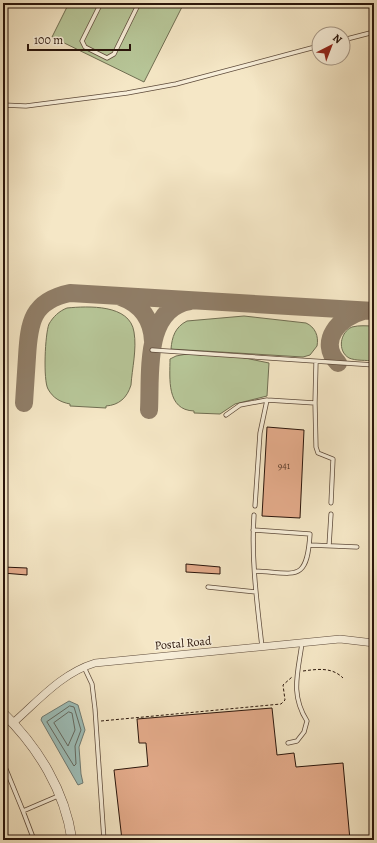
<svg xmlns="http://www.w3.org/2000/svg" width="377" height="843" font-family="Alegreya,serif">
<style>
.green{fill:#b7c698;stroke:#706e52}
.water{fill:#9dbfba;stroke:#6f7b74}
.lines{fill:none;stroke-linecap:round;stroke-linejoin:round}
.shore{stroke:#646a62;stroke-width:1}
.taxiway{stroke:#907e68;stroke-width:18}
.building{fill:#e5ac8c;stroke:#2a150b}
.service-casing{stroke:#5d4a3a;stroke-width:5}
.minor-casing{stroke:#5d4a3a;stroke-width:8}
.tertiary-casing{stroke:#5d4a3a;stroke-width:10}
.path{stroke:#2a150b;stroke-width:1;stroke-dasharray:3 2;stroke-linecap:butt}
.service{stroke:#f8efda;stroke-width:3.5}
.minor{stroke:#f8efda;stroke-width:7}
.tertiary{stroke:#f8efda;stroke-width:9}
.labels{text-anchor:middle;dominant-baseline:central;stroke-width:3;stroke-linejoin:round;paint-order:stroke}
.number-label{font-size:10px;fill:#593b2b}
.street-label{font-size:12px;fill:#2a150b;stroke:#f8efda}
</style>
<rect width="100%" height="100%" fill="#f5e7c6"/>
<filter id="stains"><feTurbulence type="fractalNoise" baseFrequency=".005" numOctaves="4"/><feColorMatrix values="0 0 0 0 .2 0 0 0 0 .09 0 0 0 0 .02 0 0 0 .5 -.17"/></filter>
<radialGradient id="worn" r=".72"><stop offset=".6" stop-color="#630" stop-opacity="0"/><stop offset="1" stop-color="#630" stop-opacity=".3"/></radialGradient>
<path class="green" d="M69,3H184L144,82L52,37Z
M67,308C88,306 130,304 134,332C137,349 132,369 131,385C127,398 119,405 106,406V408L70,406V404C60,402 53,398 48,389C43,380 45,334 49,324C53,317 59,311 67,308Z
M244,316L306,323C315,327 319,336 317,346L310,355L303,357L171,349C172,337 175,327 187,321Z
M374,326V361C366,360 356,361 349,358C337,351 340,332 352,327C359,325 367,326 374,326Z
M187,354L240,357L269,363L267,396L235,404L220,414L194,413V411C166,410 170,378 170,359L176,356Z"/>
<path class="water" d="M69,701L78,705L85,730L79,747L81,774L83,783L78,785L41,720L42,717Z"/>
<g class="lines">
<path class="shore" d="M70,706L74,707L81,730L75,746L76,764L74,766L47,722Z
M69,712L72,713L75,730L68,746L54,723Z"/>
<path class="taxiway" d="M121,297C141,304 152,320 153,341
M338,363C317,341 340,317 363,311
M24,403C25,388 26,372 27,357C29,322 32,301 70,293L374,311
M149,410C151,376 143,308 190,301"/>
</g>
<path class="building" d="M267,427L304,430L300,518L262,516Z
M186,564L220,567V574L186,572Z
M3,567L27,568V575L3,573Z
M272,708L277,755L294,753L296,767L343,763L350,840H122L114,770L148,766L146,743H139L137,719Z"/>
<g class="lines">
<defs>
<path id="service" d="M101,3L82,41L85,47L107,58L114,54L139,3
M343,40L374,32
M3,105L26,106L127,93L176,84L319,46
M152,350L374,365
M315,403L316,447L318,453L333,459L331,503
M226,415L240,405L267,400
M255,506L260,433L267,400L315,403L316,362
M254,515C251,559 257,603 262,647
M253,530L310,534C307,583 296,573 255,571
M310,545L357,547
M329,546L331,514
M208,587L256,592
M84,667L92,684L95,709L104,840
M288,743L297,741L304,732L307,721C290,694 298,673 302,643
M3,762L23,811L58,796
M23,811L34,840"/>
<path id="minor" d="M13,723C39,700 62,673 95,663L340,639L374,643"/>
<path id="tertiary" d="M3,713C38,747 65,791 72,840"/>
</defs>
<use href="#service" class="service-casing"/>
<use href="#minor" class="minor-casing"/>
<use href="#tertiary" class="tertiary-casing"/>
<path class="path" d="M303,671C318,669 332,667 343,678
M101,721L281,704L285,700L283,685L292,677"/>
<use href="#service" class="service"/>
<use href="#minor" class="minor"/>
<use href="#tertiary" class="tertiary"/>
</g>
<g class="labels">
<g class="number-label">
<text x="284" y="465">941</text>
</g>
<g class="street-label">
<text transform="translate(183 643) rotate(-5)">Postal Road</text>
</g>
</g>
<rect width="377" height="843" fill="none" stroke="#f5e7c6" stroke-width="16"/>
<rect x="4" y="4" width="369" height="835" fill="none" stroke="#2a150b" stroke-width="2"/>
<rect x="8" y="8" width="361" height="827" fill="none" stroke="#2a150b"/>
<g transform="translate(331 46) rotate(42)"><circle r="19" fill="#f8efda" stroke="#a69887"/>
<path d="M0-3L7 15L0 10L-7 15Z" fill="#8f2418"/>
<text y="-6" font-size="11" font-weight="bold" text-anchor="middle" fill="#2a150b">N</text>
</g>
<path d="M28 44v6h102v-6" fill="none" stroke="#2a150b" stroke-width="2"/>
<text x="34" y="44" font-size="12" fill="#2a150b" stroke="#f8efda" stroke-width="3" paint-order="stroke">100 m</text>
<rect width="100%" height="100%" filter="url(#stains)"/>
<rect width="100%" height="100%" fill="url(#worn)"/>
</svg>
